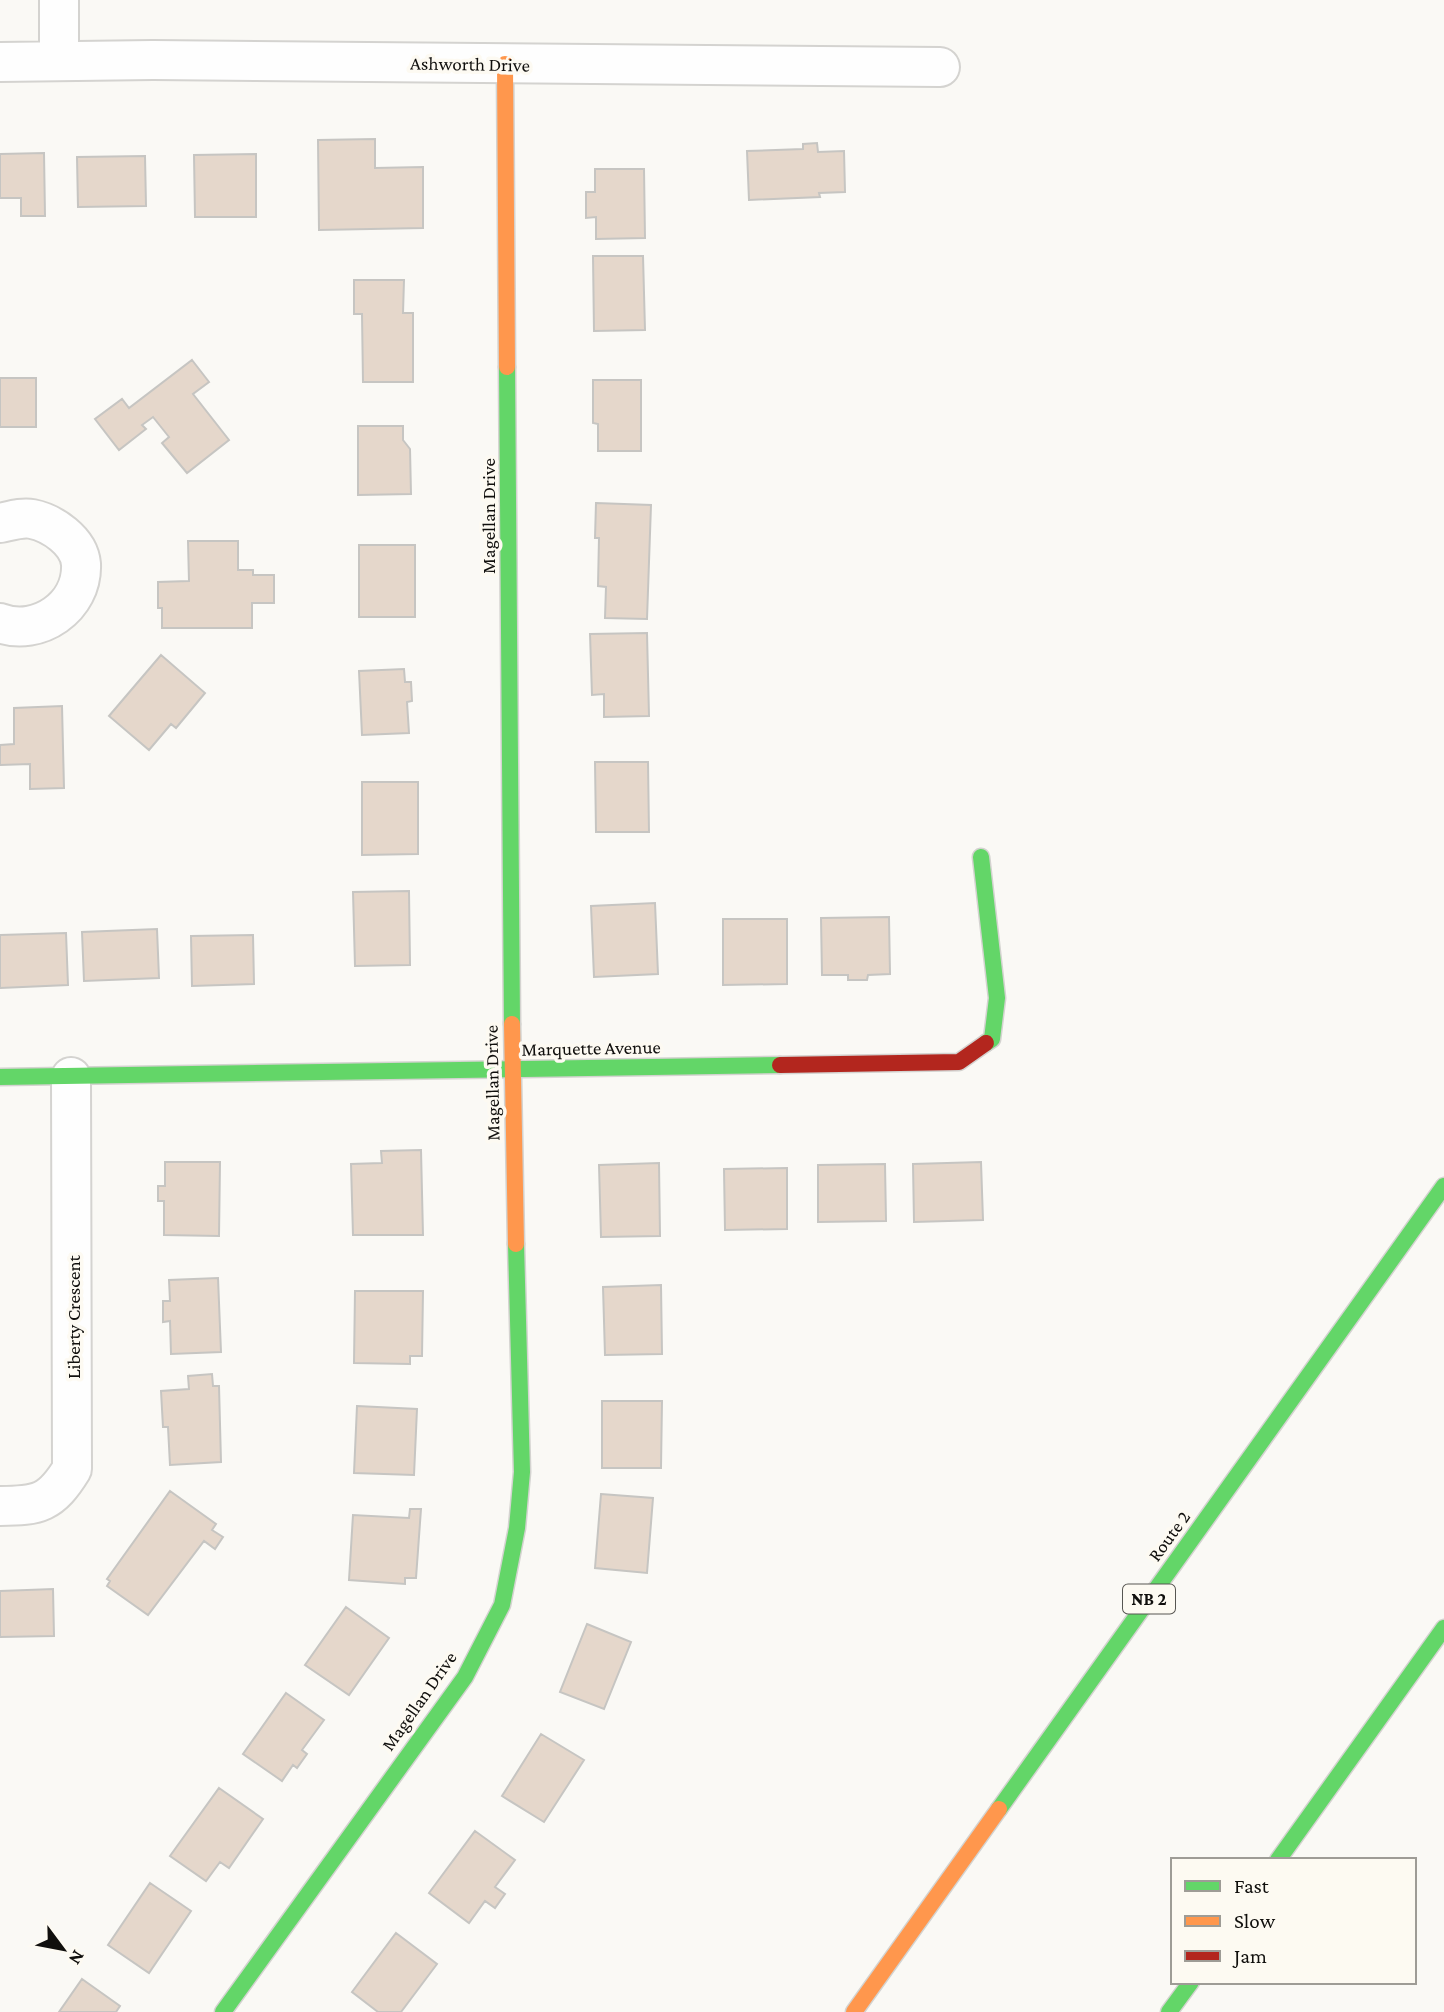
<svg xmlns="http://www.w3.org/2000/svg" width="1444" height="2012" font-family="'Crimson Pro',serif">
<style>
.building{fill:#e5d7cb;stroke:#c6c5c2;stroke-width:2}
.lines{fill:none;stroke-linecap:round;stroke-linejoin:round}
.street-casing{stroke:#d4d3d0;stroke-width:42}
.fast-casing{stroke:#d4d3d0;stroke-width:19}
.slow-casing{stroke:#d4d3d0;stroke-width:19}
.jam-casing{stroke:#d4d3d0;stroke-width:19}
.street{stroke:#fefefe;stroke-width:38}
.fast{stroke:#63d668;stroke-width:16}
.slow{stroke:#ff974d;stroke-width:16}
.jam{stroke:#b3261e;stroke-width:16}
.labels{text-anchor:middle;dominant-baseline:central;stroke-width:7;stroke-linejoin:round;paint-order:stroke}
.shield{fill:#fdfaf2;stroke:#575652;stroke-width:2}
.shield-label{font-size:18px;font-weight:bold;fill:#100f0d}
.street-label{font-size:19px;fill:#100f0d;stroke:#fdfaf2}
</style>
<rect width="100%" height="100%" fill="#faf9f5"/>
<path class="building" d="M375,139V168L423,167V228L319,230L318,140Z
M817,143L818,152L844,151L845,192L819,193L820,197L749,200L747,151L803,149V144Z
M44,153L45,216H21V198H0V154Z
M256,154V217H195L194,155Z
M145,156L146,206L78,207L77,157Z
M595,169H644L645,238L596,239V217L586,218V192H595Z
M593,256H643L645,330L594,331Z
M354,280H404L403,313H413V382H363L362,314H354Z
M192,360L209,382L193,394L229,440L187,473L162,443L169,437L153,417L142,425L146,429L119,450L95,419L122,399L129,408Z
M0,378H36V427H0Z
M593,380H641V451H598V424L593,423Z
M358,426H403V440L410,449L411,494L358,495Z
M596,503L651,505L647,619L605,618L606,587L598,586L599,538H595Z
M188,541H238V570H253V575H274V603H252V628H162V608H158V582L189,581Z
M359,545H415V617H359Z
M647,633L649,716L604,717V694L592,695L590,634Z
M161,655L205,693L176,728L171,724L149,750L109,716Z
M404,669L405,682H411L412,701L407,702L409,733L362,735L359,671Z
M62,706L64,788L30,789V764L0,765V745L14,744V708Z
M595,762H648L649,832H596Z
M362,782H418V854L362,855Z
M409,891L410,965L355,966L353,892Z
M655,903L658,974L594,977L591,906Z
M889,917L890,974L868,975L867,980H848V975H822L821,918Z
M723,919H787V984L723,985Z
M157,929L159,978L84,981L82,932Z
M66,933L68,985L0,988V935Z
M253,935L254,984L192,986L191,936Z
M421,1150L423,1235H353L351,1164L382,1163L381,1151Z
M165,1162H220L219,1236L164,1235V1201H158V1186H165Z
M981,1162L983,1220L914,1222L913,1164Z
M659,1163L660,1236L601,1237L599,1165Z
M885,1164L886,1221L818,1222V1165Z
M787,1168V1229L725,1230L724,1169Z
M218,1278L221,1352L171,1354L170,1321L163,1322V1301H170L169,1280Z
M661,1285L662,1354L605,1355L603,1287Z
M355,1291H423L422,1356H410V1364L354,1363Z
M212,1374L213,1386H219L221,1462L170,1465L168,1427H163L161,1391L189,1389L188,1376Z
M602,1401H662L661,1468H602Z
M357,1406L417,1409L414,1475L354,1473Z
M170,1491L216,1524L212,1530L223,1537L215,1549L204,1541L148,1615L107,1586L110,1581L107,1579Z
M601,1494L653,1498L647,1573L595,1568Z
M410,1509H421L416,1578H405V1584L349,1580L353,1515L409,1518Z
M53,1589L54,1636L0,1637V1591Z
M346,1607L389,1638L349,1695L305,1665Z
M587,1624L631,1642L604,1709L560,1692Z
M286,1693L324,1720L302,1750L307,1754L297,1768L293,1765L282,1781L243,1754Z
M541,1734L584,1760L544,1822L502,1796Z
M219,1788L263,1819L229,1868L220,1862L206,1881L170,1856Z
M475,1831L515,1860L495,1887L505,1894L495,1908L485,1901L469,1923L429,1893Z
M150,1883L191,1911L149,1973L108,1945Z
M396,1933L437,1964L401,2012H378L352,1992Z
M82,1979L120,2006L116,2012H59Z"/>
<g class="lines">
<defs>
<path id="street" d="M59,61V0
M0,62L153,60L940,67
M0,523C10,521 22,517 32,519C52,523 79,541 81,564C83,607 38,637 0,623
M0,1506C39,1506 51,1503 72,1469L71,1077"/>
<path id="fast" d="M507,367L512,1024
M981,857L997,998L992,1039L986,1043
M0,1077L780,1065
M999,1809L1444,1186
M1278,1860L1444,1628
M223,2012L465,1677L502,1605L517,1528L522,1472L516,1244
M1169,2012L1191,1982"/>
<path id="slow" d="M505,64L507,367
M512,1024L516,1244
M854,2012L999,1809"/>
<path id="jam" d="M780,1065L959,1062L986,1043"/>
</defs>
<use href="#street" class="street-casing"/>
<use href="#fast" class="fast-casing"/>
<use href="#slow" class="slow-casing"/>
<use href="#jam" class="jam-casing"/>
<use href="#street" class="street"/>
<use href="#fast" class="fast"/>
<use href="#slow" class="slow"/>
<use href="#jam" class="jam"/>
</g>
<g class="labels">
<rect class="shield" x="1123" y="1584.5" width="52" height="29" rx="5"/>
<g class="shield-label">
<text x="1149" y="1599">NB 2</text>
</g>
<g class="street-label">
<text transform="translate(470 64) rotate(1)">Ashworth Drive</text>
<text transform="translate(488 516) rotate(-90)">Magellan Drive</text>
<text transform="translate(591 1048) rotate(-1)">Marquette Avenue</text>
<text transform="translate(492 1083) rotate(-91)">Magellan Drive</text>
<text transform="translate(73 1317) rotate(-90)">Liberty Crescent</text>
<text transform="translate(1169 1536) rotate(-54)">Route 2</text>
<text transform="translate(419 1701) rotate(-55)">Magellan Drive</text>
</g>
</g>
<rect x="1171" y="1858" width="245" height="126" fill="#fdfaf2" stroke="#9e9c96" stroke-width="2"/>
<rect x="1185" y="1881" width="35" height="10" fill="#63d668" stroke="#9e9c96" stroke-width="2"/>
<text x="1234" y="1893" font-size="21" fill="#100f0d">Fast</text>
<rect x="1185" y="1916" width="35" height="10" fill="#ff974d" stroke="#9e9c96" stroke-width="2"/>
<text x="1234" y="1928" font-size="21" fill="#100f0d">Slow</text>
<rect x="1185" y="1951" width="35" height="10" fill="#b3261e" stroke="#9e9c96" stroke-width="2"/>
<text x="1234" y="1963" font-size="21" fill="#100f0d">Jam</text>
<g transform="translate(63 1949) rotate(122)" stroke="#fdfaf2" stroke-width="5" paint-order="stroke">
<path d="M0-5L12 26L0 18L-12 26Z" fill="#100f0d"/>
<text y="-10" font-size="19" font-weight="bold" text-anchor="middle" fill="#100f0d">N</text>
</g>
</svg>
